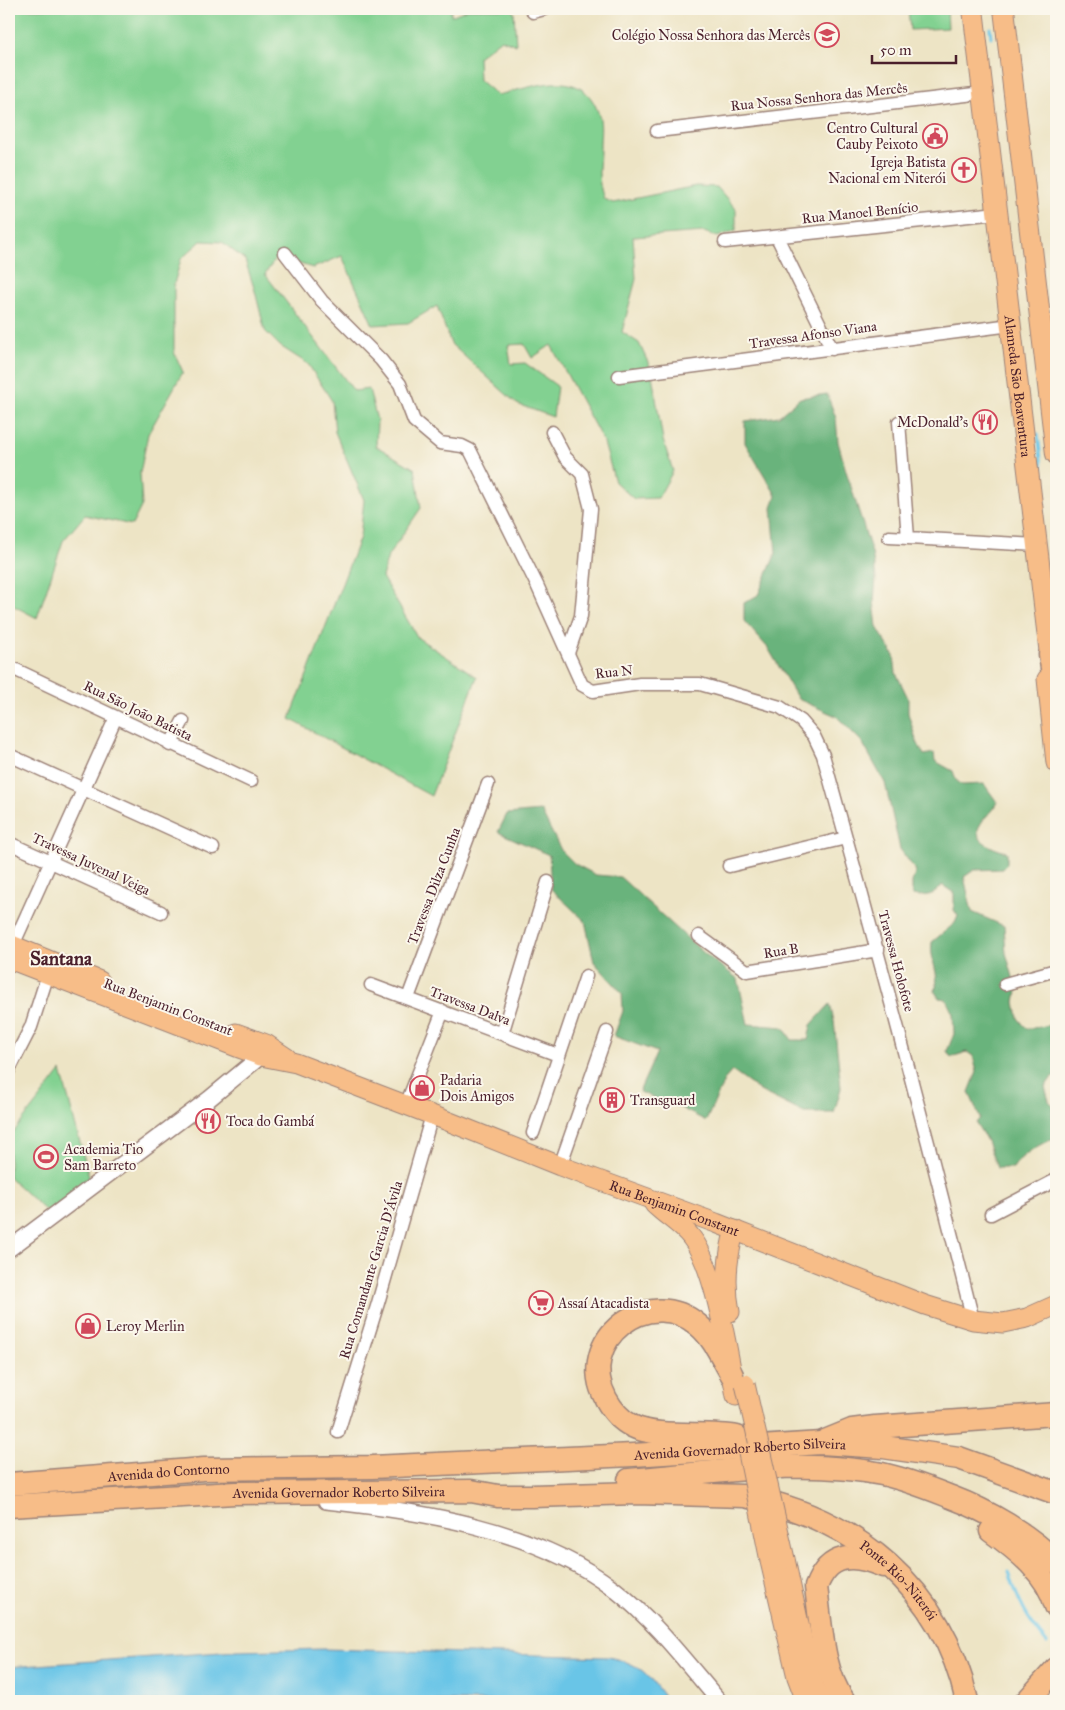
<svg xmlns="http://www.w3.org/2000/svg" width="1065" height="1710" font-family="'IM FELL Great Primer',serif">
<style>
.green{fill:#82d191;stroke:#66785e}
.forest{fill:#69b37b;stroke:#5a6953}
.water{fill:#69c5e7;stroke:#5a7289}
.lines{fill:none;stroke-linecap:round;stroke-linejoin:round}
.stream{stroke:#69c5e7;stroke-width:3}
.minor-casing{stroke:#9c8278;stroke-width:15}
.tertiary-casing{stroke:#9c8278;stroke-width:18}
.primary-casing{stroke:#9c8278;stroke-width:21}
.trunk-casing{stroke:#9c8278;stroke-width:22}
.motorway-casing{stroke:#9c8278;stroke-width:25}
.minor{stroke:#fff;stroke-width:12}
.tertiary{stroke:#fff;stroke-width:15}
.primary{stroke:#f7bd88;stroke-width:19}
.trunk{stroke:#f7bd88;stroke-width:20}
.motorway{stroke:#f7bd88;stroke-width:22}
.primary-bridge-casing{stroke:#9c8278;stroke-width:21;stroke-linecap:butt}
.primary-bridge{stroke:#f7bd88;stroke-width:19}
.labels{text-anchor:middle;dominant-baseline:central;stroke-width:4;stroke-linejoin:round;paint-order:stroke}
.poi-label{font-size:14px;fill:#4a1f2b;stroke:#fbf7ec;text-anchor:start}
.street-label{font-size:14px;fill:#4a1f2b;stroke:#fbf7ec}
.district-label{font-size:19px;font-weight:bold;fill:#4a1f2b;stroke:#fbf7ec}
</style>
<rect width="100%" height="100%" fill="#fbf7ec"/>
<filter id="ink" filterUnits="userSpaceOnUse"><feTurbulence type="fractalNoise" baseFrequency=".02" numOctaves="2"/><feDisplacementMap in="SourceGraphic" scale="10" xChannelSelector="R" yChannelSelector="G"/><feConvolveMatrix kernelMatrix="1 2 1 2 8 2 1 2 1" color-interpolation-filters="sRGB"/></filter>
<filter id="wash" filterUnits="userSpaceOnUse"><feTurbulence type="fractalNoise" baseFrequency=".0096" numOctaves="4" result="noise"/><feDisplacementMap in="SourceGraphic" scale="20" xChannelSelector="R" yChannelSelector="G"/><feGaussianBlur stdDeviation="1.12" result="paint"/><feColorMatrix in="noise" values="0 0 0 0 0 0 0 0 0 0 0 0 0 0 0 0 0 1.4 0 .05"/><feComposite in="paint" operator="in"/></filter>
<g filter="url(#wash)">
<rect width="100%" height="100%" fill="#ede4c5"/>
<path class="green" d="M9,9H451V16L468,9H510L514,12L516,45L501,39L478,57L479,80L497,95C535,87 583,64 599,115C602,124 600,137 600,146C600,169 596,176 604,199L613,203L696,186L717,187L736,209V230L718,237L704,232L633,237L636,279L622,332L639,343L651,369L663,440L673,471L658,498L634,499L615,482L604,443L551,345L532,358L524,344L508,345L511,364L525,363L557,386L553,417L517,404L451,344L437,306L408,323L373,325L342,256L313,268L277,257L265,274L354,391L369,389L377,420L376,446L415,469L421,508L388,556L382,577L418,638L477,677L431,796L290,719L360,537L364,500L335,432L332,401L308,364L280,346L265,331L255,291L245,260L222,242L201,241L181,259L174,284V352L183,372L148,434L140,473L142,505L132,525L85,515L63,541L37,618L10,604L9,607Z
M908,9H947L948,28L910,30Z
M61,1071L90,1180L48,1213L9,1177V1138Z"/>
<path class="forest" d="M827,394L836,418L838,442L846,471L872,553L876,578L874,601L877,627L894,656L896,673L908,698V713L916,740L924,755L934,753L935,761L953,771L956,780L962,785L984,784L997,802C992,812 985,816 980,825C970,840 996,850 1007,852V864L1002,869L974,870L964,877L972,912L1004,926L1006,953L1017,991L1015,1002L1018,1018L1027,1029L1051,1025L1056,1029V1077H1052L1045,1087L1049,1101L1054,1106L1052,1114L1054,1121H1056V1137C1041,1144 1022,1153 1013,1168H997L987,1141L976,1123L980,1118L969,1092L977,1072L973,1056L967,1052L951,1057L947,1051L954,1034L953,1014L946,999L939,998L935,992C941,972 929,961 932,942L955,923L958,916L954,910V893L942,885C936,896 923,897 912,895V882L916,871L900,849L885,783L862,742L836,716L798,699L768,648L744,621V603L758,595L776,553L772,508L776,495L745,443V421L779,416L800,398Z
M541,811L561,850L575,864L596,875L620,877L705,954L738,979L748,1024L783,1027L792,1040H808L811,1025L830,1004L834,1021L841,1088L834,1113H804L760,1091L732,1071L725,1079L706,1121L681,1108L639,1092L657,1052L614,1036L623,1011L622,993L594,962L585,921L551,889L549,855L498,832L507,814Z"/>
<path class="water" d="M325,1649L608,1657C642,1664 648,1674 667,1701H9V1667L236,1651Z"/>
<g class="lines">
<path class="stream" d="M990,28L991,37
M1038,434L1042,468
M1009,1572C1018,1602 1027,1619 1047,1643"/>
</g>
</g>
<g filter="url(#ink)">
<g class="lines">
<defs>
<path id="minor" d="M533,12L544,9
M657,131L983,93
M777,237L832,349
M725,242L997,213
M285,253L322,301L381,360L400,384L414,421L440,443L462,446L470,450L537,585L582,685L593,691L640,684H700L780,707L801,721L814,736L823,755C876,943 926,1131 973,1320
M619,376L1011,325
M899,422L908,538L1037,545
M552,432L565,457L582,474L591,509L581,616L568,653
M889,537L908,538
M12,668L251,781
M170,745L183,721
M9,755L213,848
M9,843L161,912
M729,866L846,838
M699,936L747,971L878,950
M10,952L116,717
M1005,984L1056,970
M371,985L558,1055
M408,998L488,784
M502,1034L548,882
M9,1070L31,1027L48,974
M406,1105L443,1011
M533,1133L586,976
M560,1166L607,1032
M991,1214L1056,1180
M338,1432L378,1303L432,1115"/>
<path id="tertiary" d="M9,1249L209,1099L261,1056L264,1049
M326,1501C420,1511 536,1529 613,1588C653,1619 686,1662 719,1701"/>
<g id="primary">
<path d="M1047,679L1056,763"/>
<path d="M9,944L100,981"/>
<path id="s1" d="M9,959L239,1048L261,1056L296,1063L445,1120L560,1166L716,1223L925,1305L973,1320L1003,1323L1027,1318L1056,1305"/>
<path d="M236,1033L266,1044L287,1058"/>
<path d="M654,1204C666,1216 681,1224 691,1237C716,1268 728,1355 736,1396"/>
<path d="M730,1312C725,1286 727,1256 735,1230"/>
<path d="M785,1559L810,1675L816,1692L823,1701"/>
<path d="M770,1561L797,1677L806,1701"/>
</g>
<g id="trunk">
<path id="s2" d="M973,9L1050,655"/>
<path d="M1004,9L1056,454"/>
</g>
<g id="motorway">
<path d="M1050,655L1056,694"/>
<path d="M732,1375C722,1358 714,1338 698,1325C649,1283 574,1340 606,1399C612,1410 620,1420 632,1426C658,1439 707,1431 737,1437"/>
<path d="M825,1441L852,1430L875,1427L1056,1414"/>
<path d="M629,1480C713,1474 798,1457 882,1474C906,1479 928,1488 951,1497C988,1511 1028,1534 1056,1562"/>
<path id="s3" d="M9,1484L204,1469L372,1467L633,1455L821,1443L883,1447L959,1458L1056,1493"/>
<path id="s4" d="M9,1506L235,1493L471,1491L498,1496H532L637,1493L744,1496C856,1518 942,1588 967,1701"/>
<path d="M991,1531C1017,1550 1048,1574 1056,1606"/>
<path d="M844,1701C822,1671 821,1623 816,1587C829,1553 853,1553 883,1566"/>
<path d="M1027,1701L1056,1669"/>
</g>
</defs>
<use href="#minor" class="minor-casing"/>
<use href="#tertiary" class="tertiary-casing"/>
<use href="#primary" class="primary-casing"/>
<use href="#trunk" class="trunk-casing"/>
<use href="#motorway" class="motorway-casing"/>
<use href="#minor" class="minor"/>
<use href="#tertiary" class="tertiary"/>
<use href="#primary" class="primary"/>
<use href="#trunk" class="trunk"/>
<use href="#motorway" class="motorway"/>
<defs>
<path id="primary-bridge" d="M745,1384L785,1559
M748,1453L770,1561"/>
</defs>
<use href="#primary-bridge" class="primary-bridge-casing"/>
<use href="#primary-bridge" class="primary-bridge"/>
</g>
</g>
<defs>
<symbol id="school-ring" viewBox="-11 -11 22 22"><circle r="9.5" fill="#fbf7ec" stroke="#d1495b" stroke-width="1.5"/><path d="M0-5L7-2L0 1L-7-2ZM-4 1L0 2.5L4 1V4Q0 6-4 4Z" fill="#d1495b"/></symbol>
<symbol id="civic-ring" viewBox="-11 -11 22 22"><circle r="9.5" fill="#fbf7ec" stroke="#d1495b" stroke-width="1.5"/><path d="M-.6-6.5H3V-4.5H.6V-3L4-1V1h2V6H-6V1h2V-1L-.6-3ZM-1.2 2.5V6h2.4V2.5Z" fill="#d1495b"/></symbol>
<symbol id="church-ring" viewBox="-11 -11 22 22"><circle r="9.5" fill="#fbf7ec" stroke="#d1495b" stroke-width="1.5"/><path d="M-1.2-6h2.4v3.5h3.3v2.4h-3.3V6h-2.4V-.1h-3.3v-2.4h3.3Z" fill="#d1495b"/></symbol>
<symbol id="restaurant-ring" viewBox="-11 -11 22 22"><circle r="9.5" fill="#fbf7ec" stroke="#d1495b" stroke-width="1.5"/><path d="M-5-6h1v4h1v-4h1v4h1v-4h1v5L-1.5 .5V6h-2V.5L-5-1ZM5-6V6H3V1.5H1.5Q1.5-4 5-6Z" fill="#d1495b"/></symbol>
<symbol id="shop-ring" viewBox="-11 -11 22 22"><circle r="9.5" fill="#fbf7ec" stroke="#d1495b" stroke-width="1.5"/><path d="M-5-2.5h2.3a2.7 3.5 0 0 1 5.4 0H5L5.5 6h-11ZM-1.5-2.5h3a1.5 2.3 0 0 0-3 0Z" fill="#d1495b"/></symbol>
<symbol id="building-ring" viewBox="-11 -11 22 22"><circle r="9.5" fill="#fbf7ec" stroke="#d1495b" stroke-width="1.5"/><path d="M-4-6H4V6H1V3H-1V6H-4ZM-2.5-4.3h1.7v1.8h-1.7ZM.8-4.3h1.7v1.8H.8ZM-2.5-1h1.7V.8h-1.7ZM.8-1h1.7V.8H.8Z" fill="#d1495b"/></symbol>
<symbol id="stadium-ring" viewBox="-11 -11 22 22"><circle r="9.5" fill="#fbf7ec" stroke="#d1495b" stroke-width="1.5"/><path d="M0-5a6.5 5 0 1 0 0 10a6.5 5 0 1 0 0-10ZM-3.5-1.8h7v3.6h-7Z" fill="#d1495b"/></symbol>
<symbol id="supermarket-ring" viewBox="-11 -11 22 22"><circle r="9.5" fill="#fbf7ec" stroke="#d1495b" stroke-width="1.5"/><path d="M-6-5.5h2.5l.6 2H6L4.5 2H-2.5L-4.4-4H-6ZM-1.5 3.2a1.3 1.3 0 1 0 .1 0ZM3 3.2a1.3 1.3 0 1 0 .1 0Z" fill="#d1495b"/></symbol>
</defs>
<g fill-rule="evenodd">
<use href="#school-ring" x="813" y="21" width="28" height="28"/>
<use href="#civic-ring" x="921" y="122" width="28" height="28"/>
<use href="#church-ring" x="950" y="156" width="28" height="28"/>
<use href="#restaurant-ring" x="971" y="408" width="28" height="28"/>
<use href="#shop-ring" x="408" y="1074" width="28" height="28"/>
<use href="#building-ring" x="598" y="1086" width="28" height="28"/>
<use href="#restaurant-ring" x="194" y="1107" width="28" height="28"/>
<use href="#stadium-ring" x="32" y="1143" width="28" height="28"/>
<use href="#supermarket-ring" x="527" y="1289" width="28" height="28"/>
<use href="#shop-ring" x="74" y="1312" width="28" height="28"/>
</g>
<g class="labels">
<g class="poi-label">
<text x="810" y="35" text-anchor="end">Colégio Nossa Senhora das Mercês</text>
<text x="918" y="128" text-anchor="end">Centro Cultural<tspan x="918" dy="16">Cauby Peixoto</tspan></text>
<text x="946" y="162" text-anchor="end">Igreja Batista<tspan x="946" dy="16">Nacional em Niterói</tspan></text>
<text x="968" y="422" text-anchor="end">McDonald's</text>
<text x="440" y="1080">Padaria<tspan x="440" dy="16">Dois Amigos</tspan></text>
<text x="630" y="1100">Transguard</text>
<text x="226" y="1121">Toca do Gambá</text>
<text x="64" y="1149">Academia Tio<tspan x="64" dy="16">Sam Barreto</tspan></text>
<text x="558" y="1303">Assaí Atacadista</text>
<text x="106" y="1326">Leroy Merlin</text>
</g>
<g class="street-label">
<text transform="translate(819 97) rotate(-6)">Rua Nossa Senhora das Mercês</text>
<text transform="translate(860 213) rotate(-6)">Rua Manoel Benício</text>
<text transform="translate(813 335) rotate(-8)">Travessa Afonso Viana</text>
<text stroke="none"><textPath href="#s2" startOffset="380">Alameda São Boaventura</textPath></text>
<text transform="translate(614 672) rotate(-6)">Rua N</text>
<text transform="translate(138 711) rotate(26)">Rua São João Batista</text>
<text transform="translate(91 864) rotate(25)">Travessa Juvenal Veiga</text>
<text transform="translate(434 886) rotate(-69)">Travessa Dilza Cunha</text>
<text transform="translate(781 951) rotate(-9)">Rua B</text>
<text transform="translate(896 961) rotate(75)">Travessa Holofote</text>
<text transform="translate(470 1006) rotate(21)">Travessa Dalva</text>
<text transform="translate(168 1007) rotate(21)">Rua Benjamin Constant</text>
<text stroke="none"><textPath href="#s1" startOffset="711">Rua Benjamin Constant</textPath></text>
<text transform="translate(371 1270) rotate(-73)">Rua Comandante Garcia D'Ávila</text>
<text stroke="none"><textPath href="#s3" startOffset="732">Avenida Governador Roberto Silveira</textPath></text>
<text stroke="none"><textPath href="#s3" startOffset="160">Avenida do Contorno</textPath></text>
<text stroke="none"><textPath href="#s4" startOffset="330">Avenida Governador Roberto Silveira</textPath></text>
<text stroke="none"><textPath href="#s4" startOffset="916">Ponte Rio-Niterói</textPath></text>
</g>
<g class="district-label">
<text x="61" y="958">Santana</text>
</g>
</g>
<rect width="1065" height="1710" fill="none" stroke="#fbf7ec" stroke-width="30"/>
<path d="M872 55v8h84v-8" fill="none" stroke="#4a1f2b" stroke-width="2.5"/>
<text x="880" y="55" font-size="15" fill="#4a1f2b" stroke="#fbf7ec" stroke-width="4" paint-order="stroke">50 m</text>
</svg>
